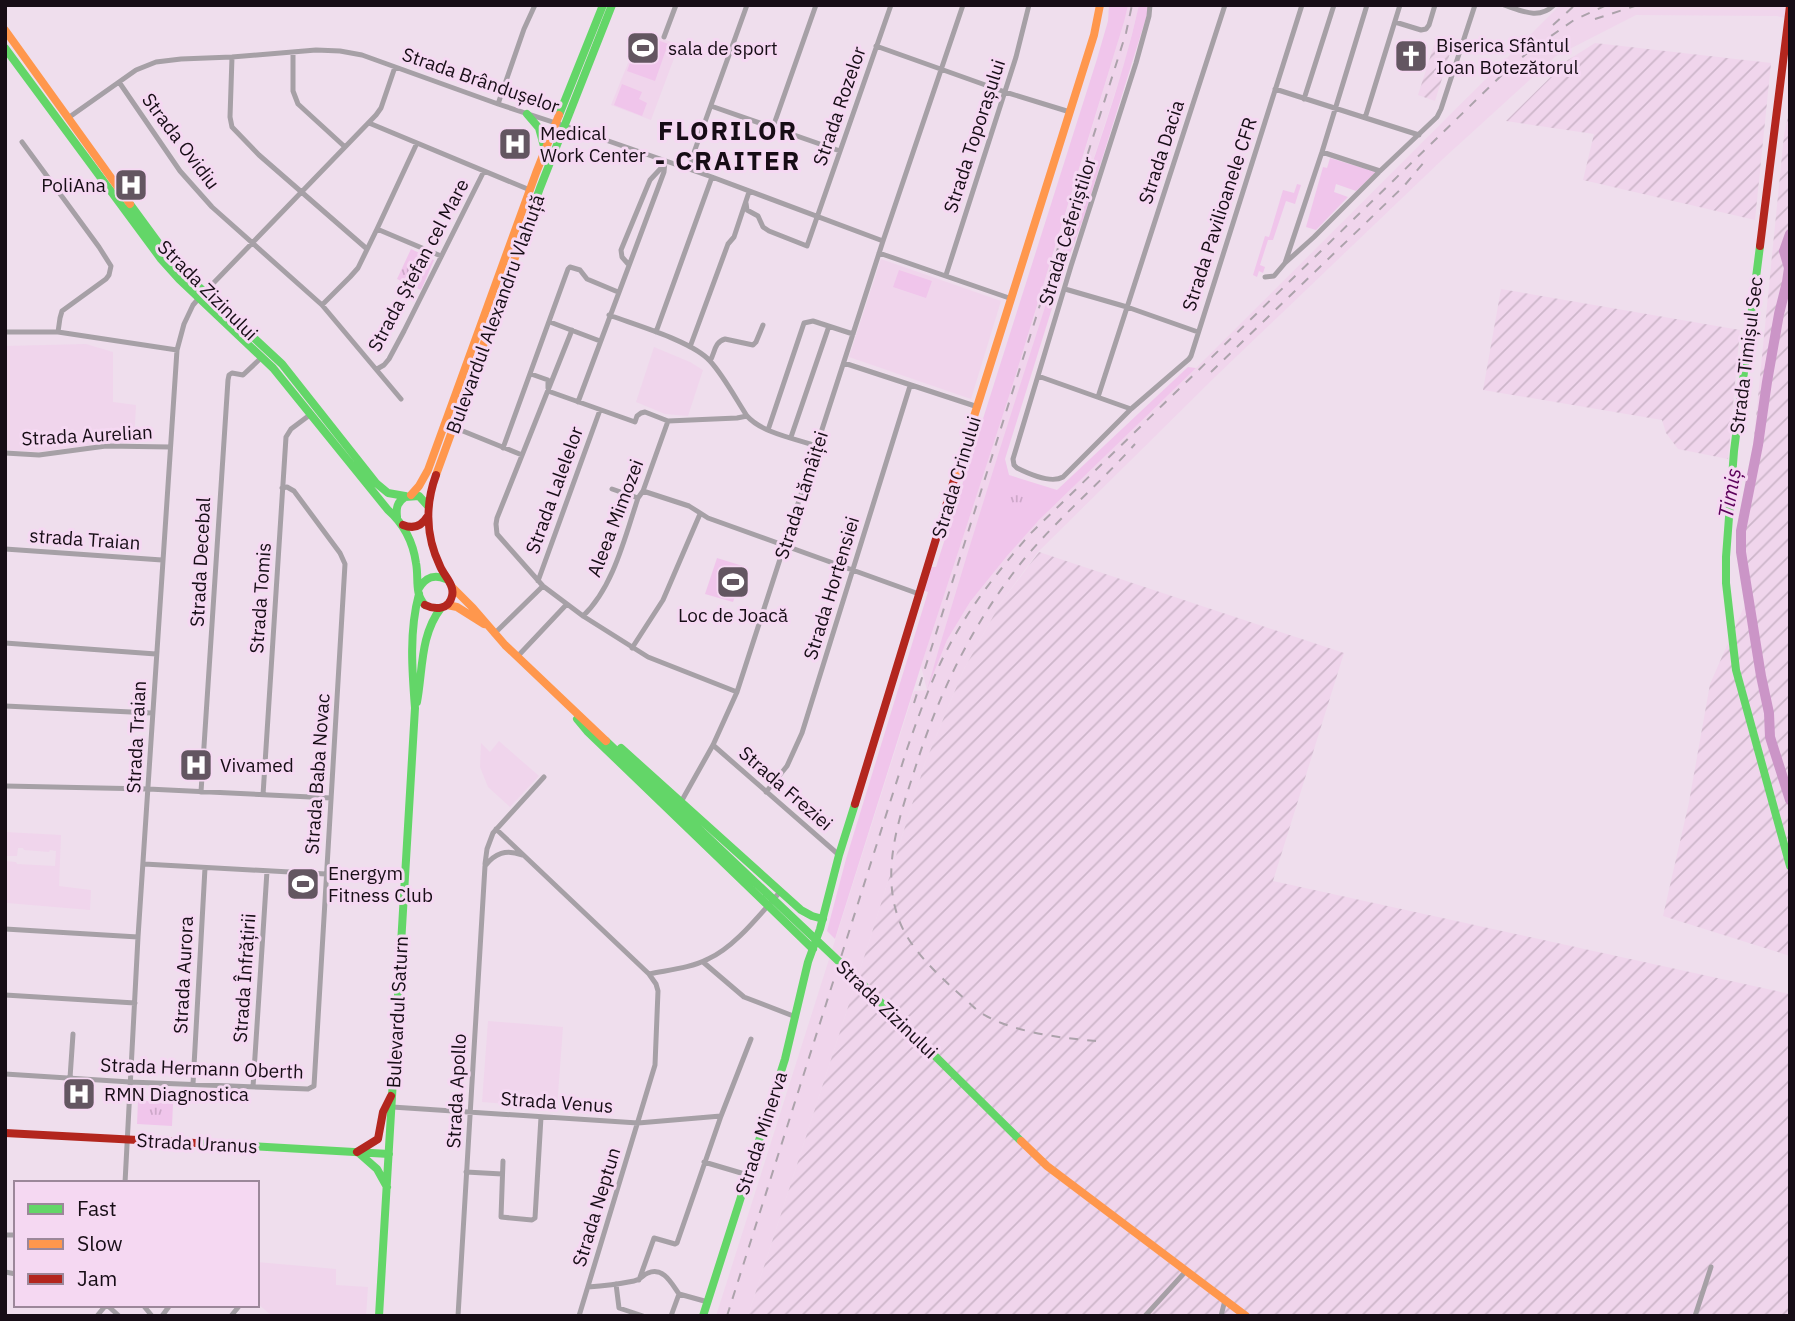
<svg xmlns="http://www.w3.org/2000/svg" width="1795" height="1321" font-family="'IBM Plex Sans',sans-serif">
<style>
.built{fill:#f0d5ec}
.industrial{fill:url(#industrial-furrows)}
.grass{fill:#f0c5eb}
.park{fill:url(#park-tufts)}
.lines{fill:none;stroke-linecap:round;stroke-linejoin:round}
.river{stroke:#cb95c7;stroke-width:10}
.street{stroke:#a6a0a6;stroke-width:5}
.fast{stroke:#63d668;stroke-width:8}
.slow{stroke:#ff974d;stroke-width:8}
.jam{stroke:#b3261e;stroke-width:8}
.rail{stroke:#aca2ab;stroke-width:2;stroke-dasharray:9 9;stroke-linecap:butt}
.labels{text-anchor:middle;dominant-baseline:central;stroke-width:6;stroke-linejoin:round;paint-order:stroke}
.poi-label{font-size:19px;fill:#170d16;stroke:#f5d8f2;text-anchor:start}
.street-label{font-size:19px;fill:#170d16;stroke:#f5d8f2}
.water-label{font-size:21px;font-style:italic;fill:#5c005a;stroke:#f5d8f2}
.district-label{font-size:26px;font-weight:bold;letter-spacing:2px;fill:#170d16;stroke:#f5d8f2}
</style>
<defs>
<pattern id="industrial-furrows" width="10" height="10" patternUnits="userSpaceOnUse" patternTransform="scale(1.75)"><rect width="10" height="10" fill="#f0d5ec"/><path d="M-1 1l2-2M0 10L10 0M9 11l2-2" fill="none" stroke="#cdb6ca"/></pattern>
<pattern id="park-tufts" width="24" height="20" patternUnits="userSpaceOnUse" patternTransform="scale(1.75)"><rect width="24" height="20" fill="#f0c5eb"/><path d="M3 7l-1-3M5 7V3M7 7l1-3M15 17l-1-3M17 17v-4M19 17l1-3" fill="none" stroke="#cda8c9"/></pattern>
</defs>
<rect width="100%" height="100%" fill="#efdeed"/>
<path class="built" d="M1125,5H1139L1124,65L1041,320L955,594L931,680L947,640L970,602L1007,556L1039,520L1196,368L1560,5H1790V19L1777,16L1636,15L1556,56L1445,157L1215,377L1038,552L1000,604L964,669L925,763L869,942L748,1316H716L914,691L927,690L921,666L1012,387L1067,210L1124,22Z
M641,31L679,45L651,120L611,105Z
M881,259L1001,301L971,399L849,357Z
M86,344L113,352V402L136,405L134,443L94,445L38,452L5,450V346Z
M654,347L690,362L703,370L688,416L665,414L636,402Z
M499,741L539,776L510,807L488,787L480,767L481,743L490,752Z
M5,832L61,835L59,886L91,890L90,910L7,903L5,861L16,862L17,864L55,866L56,851L50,850L49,852L24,850L23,848H18L17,856H5Z
M488,1021L563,1027L557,1108L482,1102Z
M257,1262L336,1269V1285L368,1287L366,1316H272L257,1303Z"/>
<path class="industrial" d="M1595,43L1771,63L1755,220L1583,180L1594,134L1506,121L1568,60Z
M1434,45L1451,50L1435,101L1418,95Z
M1790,107V956L1663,916L1689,802L1710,684L1747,600L1740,578L1784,135Z
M1501,289L1740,330L1728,459L1678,449L1666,433L1662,420L1483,390Z
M1039,552L1344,653L1273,881L1790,994V1316H748L869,942L925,763L964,669L1000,604Z"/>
<path class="grass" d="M1109,5H1128L1124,22L1012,387L921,666L835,939L827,931L846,859L928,592L922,590L930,567H936L1097,59L1108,21Z
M1139,5H1150L1085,214L1062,276L1005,459L1009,475L1057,490L1188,367L1196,368L1039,520L1007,556L970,602L947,640L927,690C970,540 1018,392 1065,244C1091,165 1121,86 1139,5Z
M655,39L668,44L655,81L627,71L631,60L638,62L639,59L647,61Z
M622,84L642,92L639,99L647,103L642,116L614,105Z
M1330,158L1376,172L1356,191L1336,184L1334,192L1348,197L1316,230L1306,227L1323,167L1327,168Z
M1297,184L1301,185L1295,204L1286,201L1273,240H1268L1260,265L1265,267L1263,273L1259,271L1257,277L1253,275L1265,236L1269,237L1283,190L1294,193Z
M899,270L932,281L926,298L893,287Z
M717,558L746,567L733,602L705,594Z"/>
<path class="park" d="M411,249L434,260L421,290L397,279Z
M1009,479L1043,490L1017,513L997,510Z
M138,1100L173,1104L172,1126L137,1124Z"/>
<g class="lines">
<path class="river" d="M1790,234L1784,251L1789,268L1787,282L1779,314L1767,382L1758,445L1741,531V552L1761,676L1769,713L1770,737L1790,800"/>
<path class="street" d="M1150,5L1149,16L1136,63L1071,266L1013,459L1014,465L1017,468C1029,474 1051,484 1063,477L1131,409L1189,359L1191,356L1302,5
M1504,5C1522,11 1539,20 1554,5
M1395,22L1421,30L1426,29L1429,25L1435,5
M664,37L676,5
M876,46L1005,92L1070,112
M293,52V91L298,104L345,147
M232,57L230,117L232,127L259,155L367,249
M119,82L180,171L212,207L322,305L401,399
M1275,89L1419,135
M1304,99L1334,5
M498,104L524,29L535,5
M711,106L840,151
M68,118L136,70L156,62L181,59L232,57L316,50L340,51L362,55L498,104L574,129L712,177L883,241
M1365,118L1400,5
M369,123L530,190
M773,127L816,5
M22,142L99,247L111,266L109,275L106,279L62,311L60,318L58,332
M1322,152L1380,171
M688,169L747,5
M746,203L747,210L758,216L763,227L769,231L807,246L891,5
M377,229L441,256
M879,253L1012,299
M1285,263L1314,237L1380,171L1437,117L1441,109L1475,5
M629,265L622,257L621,250L650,180L663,166
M946,275L1016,57L1029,5
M1265,277L1274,276L1285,263L1322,152L1367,5
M1065,289L1127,307L1198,332
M322,305L350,277L358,268L377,229L417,143
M609,315C635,325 692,341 710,361C723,375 736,399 747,416C762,433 796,439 817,446
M550,322L600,341
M572,330L497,518L496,524L497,534L543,586L583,616L648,657L737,692
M5,332H58L177,350
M656,332L712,177
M690,347L728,244L734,237L749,192
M710,361C715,353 714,342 725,339L753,345L756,342L763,325
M844,363L978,407
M377,369L384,365L389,359L404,331L484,171
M531,374L548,380V388
M1038,376L1131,409
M548,391L635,422L637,416L641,413L645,412L668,421L737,418L747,416
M1098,397L1225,5
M578,402L664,172L665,161
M453,427L522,455
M768,430L804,323L813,321L853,334
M791,437L829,326
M503,448L568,269L570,267L580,270L587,279L618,292
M5,453L39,455L106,446L170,447
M612,489L638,498
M643,491L689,506L708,518L919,594
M5,549L162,560
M538,581L600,410
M583,616C613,588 625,537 638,498L643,491L668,421
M494,634L543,586
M5,643L156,654
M632,648L663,600L700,514
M517,657L566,605
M5,706L152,713
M713,745L839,855
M5,786L148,789L331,798
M201,792L228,380L229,375L232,373L243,375L262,357
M766,792L787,766L802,733L910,386
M263,795L286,437L291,429L311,414
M681,802L713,745L737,692L883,241L963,5
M496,829L649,974L656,984L658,991L655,1065L579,1316
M144,864L326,874
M485,864L487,849L493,833L544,777
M5,929L138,937
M703,962L744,997L796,1017
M649,974C668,970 691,968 708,959C735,947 760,914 780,892
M5,995L135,1003
M5,1074L130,1082L308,1089L314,1086L345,564L340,553L294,491L287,487L282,488
M70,1078L73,1034
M193,1084L205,868
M253,1087L267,871
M392,1107L638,1123L721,1116
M503,1161L501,1217L532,1220L535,1218L541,1117
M704,1162L748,1175
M466,1172L502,1174
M125,1183L138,937L177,350L184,324L193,305L199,298L376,115L381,108L395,67
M5,1235H16
M5,1272L16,1274
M639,1280L654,1238L675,1244L677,1243L721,1116L751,1039
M616,1284L619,1308L643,1316
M588,1287C603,1286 619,1284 634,1281C641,1280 642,1275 648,1273C663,1266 672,1284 679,1294L708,1302
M107,1305L119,1316
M143,1305L152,1316
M97,1316L106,1305
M162,1316L170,1305
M231,1316L240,1305
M458,1316L485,866C495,853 506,849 522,855
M671,1316L679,1294
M1145,1316L1186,1271
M1221,1316L1225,1300
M1695,1316L1711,1267"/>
<path class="fast" d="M5,48L161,259L179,279L273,368L388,510C404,524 413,542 416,563C419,577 414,594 425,605
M527,114L539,128L545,150
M559,115L603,5
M130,204L163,249L198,286L282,364L376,483L388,493L405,496
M1760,246L1734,451L1726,557V583L1736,670L1790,866
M516,255L540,188L612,5
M397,517C396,508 397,502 405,497L419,496L428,506
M419,588C426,577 434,574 446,579
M417,702C423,670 420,635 441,608
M577,719L587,731L813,949
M606,741L848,970L1021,1141
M621,748L801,910L812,916L823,919
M195,1143L389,1154
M360,1154L377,1169L387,1187
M379,1316L415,708C412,670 409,631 419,594
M703,1316L785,1059L808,962L820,929L839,855L855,804"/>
<path class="slow" d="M5,30L130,204
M436,475L516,255
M954,480L1094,35L1100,5
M411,495L419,486L428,470L536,173L559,115
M452,587L473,608L505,645L606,741
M447,605L457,607L484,624
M1021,1141L1047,1166L1246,1316"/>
<path class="jam" d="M1760,246L1790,6
M403,525C413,529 421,527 427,517
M425,605C435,610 449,610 452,596C455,585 444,576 440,566C426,537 425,505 436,475
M855,804L954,480
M5,1133L195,1143
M357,1152L378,1139L383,1112L391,1096"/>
<path class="rail" d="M1595,19L1638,5
M1553,25L1575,5
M1211,372L1404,186L1425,161
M914,703L1107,93L1126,33L1132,5
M1096,1041C1060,1038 1009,1032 978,1011C950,985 912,955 899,920C881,872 898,821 913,775C935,703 966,636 1011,576C1047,527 1095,489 1135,444
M727,1316L907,749C919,715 931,680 948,648C970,606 1000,569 1030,534L1508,69L1531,50L1574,20L1607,5"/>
</g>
<defs>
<symbol id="stadium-square" viewBox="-11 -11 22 22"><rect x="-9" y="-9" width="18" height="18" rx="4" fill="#635661" stroke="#f5d8f2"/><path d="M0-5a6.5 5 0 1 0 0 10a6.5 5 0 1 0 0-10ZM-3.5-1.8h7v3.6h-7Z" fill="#fff"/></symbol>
<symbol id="church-square" viewBox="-11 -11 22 22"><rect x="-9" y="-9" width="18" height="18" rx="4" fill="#635661" stroke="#f5d8f2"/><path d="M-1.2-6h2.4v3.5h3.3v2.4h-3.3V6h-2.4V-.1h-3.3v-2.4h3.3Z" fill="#fff"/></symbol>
<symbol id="hospital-square" viewBox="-11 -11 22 22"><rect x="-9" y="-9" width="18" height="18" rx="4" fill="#635661" stroke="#f5d8f2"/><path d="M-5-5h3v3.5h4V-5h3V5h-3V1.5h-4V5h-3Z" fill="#fff"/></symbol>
</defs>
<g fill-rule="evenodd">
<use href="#stadium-square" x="624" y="29" width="38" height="38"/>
<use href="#church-square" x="1392" y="37" width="38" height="38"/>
<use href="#hospital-square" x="496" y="125" width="38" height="38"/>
<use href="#hospital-square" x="112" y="166" width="38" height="38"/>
<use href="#stadium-square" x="714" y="563" width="38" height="38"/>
<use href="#hospital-square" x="177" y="746" width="38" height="38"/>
<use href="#stadium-square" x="284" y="865" width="38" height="38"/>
<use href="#hospital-square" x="60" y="1075" width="38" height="38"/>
</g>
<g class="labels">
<g class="poi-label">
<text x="1436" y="45">Biserica Sfântul<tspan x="1436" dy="22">Ioan Botezătorul</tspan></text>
<text x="668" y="48">sala de sport</text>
<text x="540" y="133">Medical<tspan x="540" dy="22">Work Center</tspan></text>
<text x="106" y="185" text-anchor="end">PoliAna</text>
<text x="733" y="615" text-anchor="middle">Loc de Joacă</text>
<text x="220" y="765">Vivamed</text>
<text x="328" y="873">Energym<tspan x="328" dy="22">Fitness Club</tspan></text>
<text x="104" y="1094">RMN Diagnostica</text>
</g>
<g class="street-label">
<text transform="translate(481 80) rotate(19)">Strada Brândușelor</text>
<text transform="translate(839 106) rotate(-71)">Strada Rozelor</text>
<text transform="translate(974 136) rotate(-72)">Strada Toporașului</text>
<text transform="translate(181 141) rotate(53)">Strada Ovidiu</text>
<text transform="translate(1161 152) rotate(-72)">Strada Dacia</text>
<text transform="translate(1219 214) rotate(-72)">Strada Pavilioanele CFR</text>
<text transform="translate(1067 231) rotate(-73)">Strada Ceferiștilor</text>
<text transform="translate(418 265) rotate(-62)">Strada Ștefan cel Mare</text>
<text transform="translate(208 290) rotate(45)">Strada Zizinului</text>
<text transform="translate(495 314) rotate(-70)">Bulevardul Alexandru Vlahuță</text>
<text transform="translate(1746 355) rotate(-83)">Strada Timișul Sec</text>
<text transform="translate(87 435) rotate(-3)">Strada Aurelian</text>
<text transform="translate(956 477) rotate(-73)">Strada Crinului</text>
<text transform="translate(554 490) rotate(-70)">Strada Lalelelor</text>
<text transform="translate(801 495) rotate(-72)">Strada Lămâiței</text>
<text transform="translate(615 518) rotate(-69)">Aleea Mimozei</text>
<text transform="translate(85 539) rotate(4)">strada Traian</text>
<text transform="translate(200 562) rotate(-87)">Strada Decebal</text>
<text transform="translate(831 588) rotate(-73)">Strada Hortensiei</text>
<text transform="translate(260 598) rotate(-86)">Strada Tomis</text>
<text transform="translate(136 737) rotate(-87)">Strada Traian</text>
<text transform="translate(317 774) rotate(-86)">Strada Baba Novac</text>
<text transform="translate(786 788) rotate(41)">Strada Freziei</text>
<text transform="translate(183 975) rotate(-87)">Strada Aurora</text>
<text transform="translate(244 978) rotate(-86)">Strada Înfrățirii</text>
<text transform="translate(887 1009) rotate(44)">Strada Zizinului</text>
<text transform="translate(397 1012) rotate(-87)">Bulevardul Saturn</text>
<text transform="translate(202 1068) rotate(2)">Strada Hermann Oberth</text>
<text transform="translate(456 1091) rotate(-87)">Strada Apollo</text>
<text transform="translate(557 1102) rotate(4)">Strada Venus</text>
<text transform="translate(761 1133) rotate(-72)">Strada Minerva</text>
<text transform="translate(197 1143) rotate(3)">Strada Uranus</text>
<text transform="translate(596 1207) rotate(-73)">Strada Neptun</text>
</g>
<g class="water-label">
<text transform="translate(1729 493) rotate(-80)">Timiș</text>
</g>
<g class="district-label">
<text x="728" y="130">FLORILOR<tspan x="728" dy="30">- CRAITER</tspan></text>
</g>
</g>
<rect width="1795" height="1321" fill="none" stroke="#170d16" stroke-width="14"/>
<rect x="14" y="1181" width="245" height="126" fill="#f5d8f2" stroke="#9c879a" stroke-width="2"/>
<rect x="28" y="1204" width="35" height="10" fill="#63d668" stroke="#9c879a" stroke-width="2"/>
<text x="77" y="1216" font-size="21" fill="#170d16">Fast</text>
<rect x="28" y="1239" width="35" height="10" fill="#ff974d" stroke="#9c879a" stroke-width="2"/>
<text x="77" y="1251" font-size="21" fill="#170d16">Slow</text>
<rect x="28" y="1274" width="35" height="10" fill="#b3261e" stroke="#9c879a" stroke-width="2"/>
<text x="77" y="1286" font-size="21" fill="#170d16">Jam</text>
</svg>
